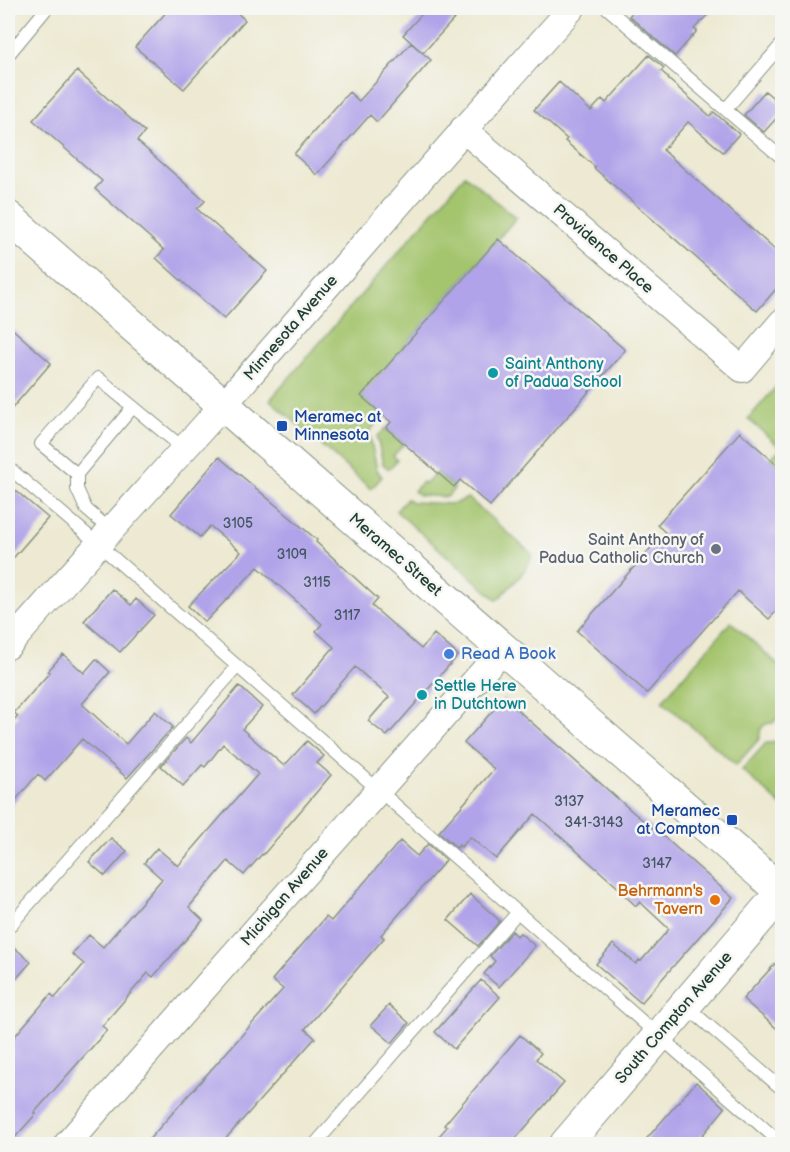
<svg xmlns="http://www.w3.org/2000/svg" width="790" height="1152" font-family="'Balsamiq Sans',sans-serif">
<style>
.green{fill:#a4c56e;stroke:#628151;stroke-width:1.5}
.building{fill:#b0a3e9}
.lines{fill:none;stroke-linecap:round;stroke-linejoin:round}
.service-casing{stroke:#869383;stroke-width:14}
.minor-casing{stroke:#869383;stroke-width:28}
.tertiary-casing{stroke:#869383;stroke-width:34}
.service{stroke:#fff;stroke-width:12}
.minor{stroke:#fff;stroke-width:26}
.tertiary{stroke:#fff;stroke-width:32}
.culture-dot{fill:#0f9aa8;stroke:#f6f6f2;stroke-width:2}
.transit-dot{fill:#1a4fb4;stroke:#f6f6f2;stroke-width:2}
.worship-dot{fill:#6b7280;stroke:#f6f6f2;stroke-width:2}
.shop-dot{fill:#3f7fe0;stroke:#f6f6f2;stroke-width:2}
.food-dot{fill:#e8710a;stroke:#f6f6f2;stroke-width:2}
.labels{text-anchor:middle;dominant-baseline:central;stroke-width:5;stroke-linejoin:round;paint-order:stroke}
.number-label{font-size:14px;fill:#435661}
.street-label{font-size:16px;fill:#1f3d34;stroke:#f6f6f2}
.culture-label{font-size:16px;fill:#0d838f;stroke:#f6f6f2;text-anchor:start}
.transit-label{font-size:16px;fill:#164399;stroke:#f6f6f2;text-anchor:start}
.worship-label{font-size:16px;fill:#5b616d;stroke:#f6f6f2;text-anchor:end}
.shop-label{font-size:16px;fill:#366cbe;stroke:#f6f6f2;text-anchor:start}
.food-label{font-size:16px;fill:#c56008;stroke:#f6f6f2;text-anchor:end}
</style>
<rect width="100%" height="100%" fill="#f6f6f2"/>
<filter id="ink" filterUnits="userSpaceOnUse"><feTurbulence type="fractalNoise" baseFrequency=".0167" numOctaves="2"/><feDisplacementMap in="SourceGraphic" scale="12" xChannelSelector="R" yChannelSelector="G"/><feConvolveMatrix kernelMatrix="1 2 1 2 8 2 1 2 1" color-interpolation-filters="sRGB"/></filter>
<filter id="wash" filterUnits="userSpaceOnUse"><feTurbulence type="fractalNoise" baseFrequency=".008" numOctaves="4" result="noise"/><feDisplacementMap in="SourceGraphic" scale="24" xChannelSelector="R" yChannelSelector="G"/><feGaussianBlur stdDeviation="1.35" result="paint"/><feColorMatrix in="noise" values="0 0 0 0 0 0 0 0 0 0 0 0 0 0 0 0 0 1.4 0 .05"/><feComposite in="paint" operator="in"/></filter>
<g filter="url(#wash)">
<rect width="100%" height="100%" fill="#ede9d2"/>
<path class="green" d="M465,175L516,218L362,396L383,415L369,432L377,470L382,477L371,489L270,400Z
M782,380V470L770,459L781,448L748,419Z
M386,428L404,444L393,456L397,460L389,469L383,464L377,437Z
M437,472L454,487V489L447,497L419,495L414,491L422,482L426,484Z
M468,498L532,554C531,568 507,590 497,600L396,511L407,499L412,502L454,504Z
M731,622L782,668V713L773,723C763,723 759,728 760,738L736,765L662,701Z
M782,725V806L742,770L766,743C783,744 776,733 782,725Z"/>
<g id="blocks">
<path class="building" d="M170,8H232L245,20L184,89L135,47Z
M427,8H464L423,53L403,35Z
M637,8H714L694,29L697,31L675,56L629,16Z
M411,43L431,60L377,122L370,115L317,175L294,154L349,92L359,101Z
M649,55L664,68L661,71L669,78L668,79L710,116L714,112L739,134L723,152L688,122L663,150L783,257V281L757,311L594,168L595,167L565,141L567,139L534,110L559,82L591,111L602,99L606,103Z
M77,71L145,132L137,141L205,201L197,209L267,271L224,319L156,258L164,250L95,189L102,181L33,120Z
M765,91L783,106V111L764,132L744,115Z
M498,239L625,350L490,506L460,480L454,487L386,428L391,422L361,396Z
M8,325L51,363L8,413Z
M740,432L783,470V604L769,619L738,591L647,693L577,631L665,532L657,525Z
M219,457L317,540L316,542L378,599L372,606L421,649L434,634L458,655L387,736L368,721L389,697L355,667L314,714L293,695L334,647L316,631L322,624L258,567L205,622L188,606L241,552L210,526L200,537L171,514Z
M8,484L48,518L8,564Z
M112,589L131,605L136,599L154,615L120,652L84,621Z
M63,654L84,673L96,659L110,672L82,704L126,744L155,711L173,727L127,778L82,739L45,781L38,774L8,809V728L18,716L14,713L50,672L48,671Z
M239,686L262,707L242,729L284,766L307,741L324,756L317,763L331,775L263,855L262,854L244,875L228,861L189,907L203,920L153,977L148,973L102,1026L107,1030L34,1113L36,1114L9,1144H8V1044L51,994L55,998L84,964L72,954L89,935L103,947L162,879L144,863L157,848L178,866L258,774L223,744L205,767L202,765L183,786L161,766L186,738L191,743Z
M504,698L634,813L663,836L733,898L641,1003L596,964L613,944L636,964L639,960L641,961L669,929L640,902L636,906L621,892L622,891L535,814L496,859L470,837L461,847L459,845L457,848L439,832L494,769L464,743Z
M111,838L127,851L105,876L89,862Z
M400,841L417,856L428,844L446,860L381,935L384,938L305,1029L315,1038L221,1144H145L283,989L272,980L326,917L331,921Z
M470,894L500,921L478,946L448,920Z
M512,931L517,936L520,933L535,946L499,987L484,974L495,961L490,956Z
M8,942L31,962L8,988Z
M783,955V1034L743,999Z
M481,980L500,997L454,1049L435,1032Z
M389,1005L409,1023L392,1043L371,1025Z
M520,1035L541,1053L536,1059L564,1083L511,1144H432L447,1127L444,1125Z
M696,1082L725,1108L706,1131L694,1144H642Z"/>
</g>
</g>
<g filter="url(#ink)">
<use href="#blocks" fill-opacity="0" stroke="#869383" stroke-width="1.5"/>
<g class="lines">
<defs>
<path id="service" d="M607,8L782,158
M8,55L47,8
M726,109L782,44
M8,467L98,544L782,1144
M77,474L41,444L98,378L183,448
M110,530L86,509L77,489V474L133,407
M8,928L237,667
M686,1006L782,1089
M315,1144L518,912"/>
<path id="minor" d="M463,129L742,369L782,322
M8,646C79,565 153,484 225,403C341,271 455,138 572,8
M67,1144L503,649"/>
<path id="tertiary" d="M8,217L782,892
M566,1144L782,892"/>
</defs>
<use href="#service" class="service-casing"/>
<use href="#minor" class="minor-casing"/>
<use href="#tertiary" class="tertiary-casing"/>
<use href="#service" class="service"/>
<use href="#minor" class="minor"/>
<use href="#tertiary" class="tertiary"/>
</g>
</g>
<g class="culture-dot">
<circle cx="493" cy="373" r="6"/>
<circle cx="422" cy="695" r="6"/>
</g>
<g class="transit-dot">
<rect x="276" y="420" width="12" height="12" rx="3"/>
<rect x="726" y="814" width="12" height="12" rx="3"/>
</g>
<circle class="worship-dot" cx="716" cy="549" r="6"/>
<circle class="shop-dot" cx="449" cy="654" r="6"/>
<circle class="food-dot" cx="715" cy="900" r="6"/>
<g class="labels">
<g class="number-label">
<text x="238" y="523">3105</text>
<text x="292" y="554">3109</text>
<text x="317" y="582">3115</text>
<text x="347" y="615">3117</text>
<text x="569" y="801">3137</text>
<text x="594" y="822">341-3143</text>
<text x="657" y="863">3147</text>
</g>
<g class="street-label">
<text transform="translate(603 249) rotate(41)">Providence Place</text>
<text transform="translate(291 328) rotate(-49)">Minnesota Avenue</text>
<text transform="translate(395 555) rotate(41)">Meramec Street</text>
<text transform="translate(285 897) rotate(-49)">Michigan Avenue</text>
<text transform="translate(674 1018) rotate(-49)">South Compton Avenue</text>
</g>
<g class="culture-label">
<text x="505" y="364">Saint Anthony<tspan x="505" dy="18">of Padua School</tspan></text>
<text x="434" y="686">Settle Here<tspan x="434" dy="18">in Dutchtown</tspan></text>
</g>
<g class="transit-label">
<text x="294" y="417">Meramec at<tspan x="294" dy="18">Minnesota</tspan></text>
<text x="720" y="811" text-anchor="end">Meramec<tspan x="720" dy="18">at Compton</tspan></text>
</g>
<g class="worship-label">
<text x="704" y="540">Saint Anthony of<tspan x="704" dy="18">Padua Catholic Church</tspan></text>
</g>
<g class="shop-label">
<text x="461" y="654">Read A Book</text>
</g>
<g class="food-label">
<text x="703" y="891">Behrmann's<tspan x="703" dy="18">Tavern</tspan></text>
</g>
</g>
<rect width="790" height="1152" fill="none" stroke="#f6f6f2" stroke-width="30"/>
</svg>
